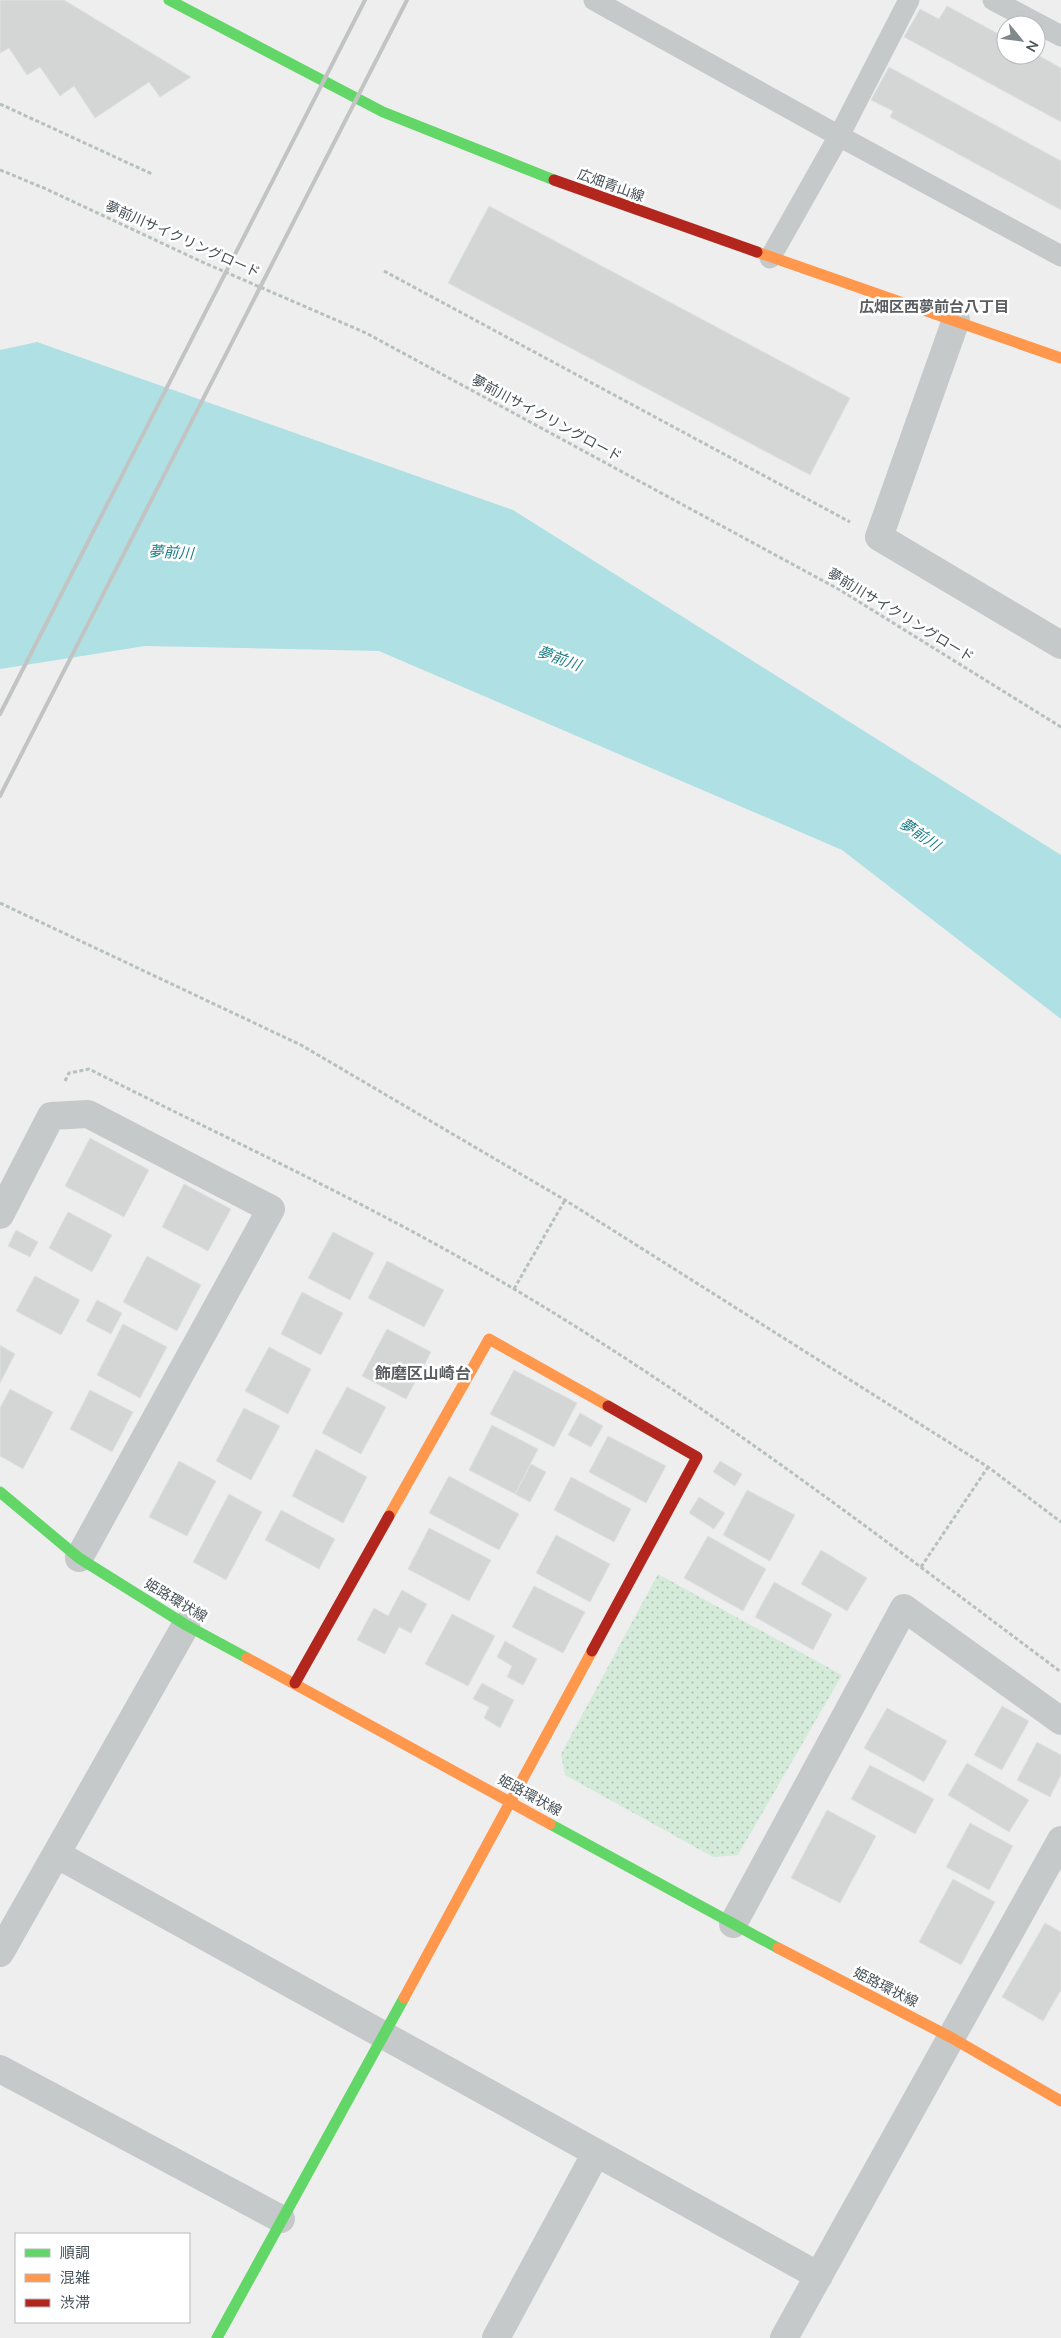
<svg xmlns="http://www.w3.org/2000/svg" width="1061" height="2338" font-family="Mulish,'Noto Sans JP',sans-serif">
<style>
.grass{fill:url(#grass-dots)}
.water{fill:#aee0e4}
.building{fill:#d4d6d6;stroke:#dfe0e1}
.lines{fill:none;stroke-linecap:round;stroke-linejoin:round}
.path{stroke:#b6c0bc;stroke-width:3;stroke-dasharray:4 2.5;stroke-linecap:butt}
.lane{stroke:#c6c9c9;stroke-width:21}
.street{stroke:#c6c9c9;stroke-width:28}
.fast{stroke:#63d668;stroke-width:11}
.slow{stroke:#ff974d;stroke-width:11}
.jam{stroke:#b3261e;stroke-width:11}
.rail{stroke:#c2c4c4;stroke-width:4}
.labels{text-anchor:middle;dominant-baseline:central;stroke-width:5;stroke-linejoin:round;paint-order:stroke}
.street-label{font-size:14px;fill:#475258;stroke:#fff}
.neighbourhood-label{font-size:15px;font-weight:bold;fill:#5a5e61;stroke:#fff}
.water-label{font-size:15px;font-style:italic;fill:#1d7f87;stroke:#fff}
.quarter-label{font-size:16px;font-weight:bold;fill:#5a5e61;stroke:#fff}
</style>
<defs>
<pattern id="grass-dots" width="8" height="8" patternUnits="userSpaceOnUse" patternTransform="scale(1.25)"><rect width="8" height="8" fill="#d5ebda"/><path d="M2 2h.1M6 6h.1" fill="none" stroke="#afc1b4" stroke-width="1.8" stroke-linecap="round"/></pattern>
</defs>
<rect width="100%" height="100%" fill="#eee"/>
<path class="grass" d="M658,1574L842,1675L738,1855L713,1857L565,1775L561,1754Z"/>
<path class="water" d="M37,342L513,510L1061,855V1019L842,850L379,651L145,646L0,669V350Z"/>
<path class="building" d="M0,0H64L191,77L160,97L149,82L95,118L74,86L60,96L40,67L27,75L9,48L0,53Z
M947,6L1006,38V55L1036,54L1061,68V122L904,37L920,9L939,19Z
M889,67L1061,161V210L890,117L893,111L871,100Z
M489,206L850,398L810,475L448,283Z
M90,1138L149,1170L124,1217L65,1186Z
M184,1184L231,1209L208,1251L162,1227Z
M68,1212L112,1235L92,1272L49,1248Z
M16,1230L38,1242L30,1257L8,1246Z
M333,1232L374,1253L350,1300L308,1278Z
M147,1256L201,1285L177,1331L123,1302Z
M387,1261L444,1290L424,1327L368,1298Z
M35,1276L80,1300L61,1335L16,1311Z
M302,1292L343,1313L321,1355L281,1334Z
M97,1300L122,1313L111,1334L86,1321Z
M123,1324L167,1347L140,1398L97,1375Z
M387,1329L431,1352L406,1399L362,1376Z
M0,1345L15,1354L0,1383Z
M269,1347L311,1369L288,1414L245,1391Z
M514,1370L577,1403L554,1447L490,1414Z
M347,1387L386,1407L361,1454L322,1433Z
M10,1389L53,1412L23,1469L0,1456V1408Z
M90,1390L133,1412L112,1452L70,1429Z
M244,1408L280,1426L251,1480L216,1461Z
M580,1413L603,1426L591,1447L568,1435Z
M492,1425L538,1449L515,1494L469,1470Z
M608,1436L666,1466L646,1503L589,1472Z
M316,1449L367,1477L343,1523L292,1496Z
M179,1461L216,1481L187,1536L149,1517Z
M720,1461L742,1474L735,1486L713,1472Z
M531,1464L546,1472L530,1502L515,1494Z
M449,1476L519,1514L499,1550L429,1513Z
M571,1477L631,1509L614,1542L554,1510Z
M747,1490L795,1515L770,1561L723,1535Z
M229,1494L262,1512L226,1580L193,1562Z
M699,1497L725,1513L714,1529L689,1513Z
M281,1510L335,1539L319,1569L265,1540Z
M429,1528L491,1560L469,1601L408,1569Z
M556,1535L610,1564L590,1602L536,1573Z
M708,1536L766,1569L743,1611L684,1578Z
M821,1550L867,1578L847,1611L801,1584Z
M774,1582L832,1614L813,1650L755,1617Z
M534,1586L585,1612L563,1653L512,1627Z
M402,1590L427,1604L411,1633L399,1627L385,1654L357,1640L374,1608L388,1616Z
M452,1614L495,1636L468,1686L425,1664Z
M505,1641L537,1659L523,1685L507,1677L512,1666L497,1657Z
M482,1683L514,1700L500,1728L484,1718L489,1707L473,1699Z
M1002,1706L1029,1721L1002,1770L974,1755Z
M887,1708L947,1741L924,1782L864,1748Z
M1037,1742L1061,1755V1775L1050,1797L1017,1780Z
M967,1763L1029,1800L1009,1832L948,1795Z
M870,1765L934,1799L915,1834L851,1799Z
M827,1810L876,1836L840,1903L791,1878Z
M970,1823L1013,1846L989,1890L946,1867Z
M953,1879L995,1902L961,1965L919,1942Z
M1045,1923L1061,1932V1990L1043,2021L1002,1997Z"/>
<g class="lines">
<path class="path" d="M0,104L152,174
M0,170L44,188L200,261L366,333L840,590L1061,727
M384,271L850,522
M0,903L301,1045L565,1200L988,1467L1061,1522
M65,1081L69,1073L89,1069C231,1141 377,1207 514,1289C705,1402 883,1539 1061,1672
M514,1289L565,1200
M921,1567L988,1467"/>
<path class="lane" d="M594,0L839,136L1061,256
M993,0L1061,36
M770,258L839,136L909,0"/>
<path class="street" d="M956,320L879,537L1061,645
M0,1215L51,1116L88,1114L271,1209L79,1558
M56,1854L819,2276
M733,1924L904,1608L1061,1721
M0,1953L186,1625
M0,2069L281,2219
M496,2338L596,2153
M784,2338L1061,1840"/>
<path class="fast" d="M169,0L383,112L554,180
M0,1492L79,1558L186,1625L247,1658
M550,1824L778,1948
M217,2338L404,1998"/>
<path class="slow" d="M757,252L1061,358
M389,1516L489,1339L608,1406
M247,1658L550,1824
M778,1948L952,2038L1061,2101
M404,1998L592,1651"/>
<path class="jam" d="M554,180L757,252
M592,1651L697,1457L608,1406
M295,1683L389,1516"/>
<path class="rail" d="M0,714L365,0
M0,796L407,0"/>
</g>
<g class="labels">
<g class="street-label">
<text transform="translate(611 185) rotate(20)">広畑青山線</text>
<text transform="translate(183 239) rotate(24)">夢前川サイクリングロード</text>
<text transform="translate(547 418) rotate(28)">夢前川サイクリングロード</text>
<text transform="translate(901 615) rotate(31)">夢前川サイクリングロード</text>
<text transform="translate(176 1600) rotate(31)">姫路環状線</text>
<text transform="translate(530 1795) rotate(29)">姫路環状線</text>
<text transform="translate(886 1987) rotate(27)">姫路環状線</text>
</g>
<g class="neighbourhood-label">
<text x="934" y="306">広畑区西夢前台八丁目</text>
</g>
<g class="water-label">
<text transform="translate(171 552) rotate(3)">夢前川</text>
<text transform="translate(559 658) rotate(20)">夢前川</text>
<text transform="translate(920 834) rotate(34)">夢前川</text>
</g>
<g class="quarter-label">
<text x="423" y="1373">飾磨区山崎台</text>
</g>
</g>
<rect x="15" y="2233" width="175" height="90" fill="#ffffff" stroke="#b5babc"/>
<rect x="25" y="2249" width="25" height="8" fill="#63d668" stroke="#b5babc"/>
<text x="60" y="2258" font-size="15" fill="#475258">順調</text>
<rect x="25" y="2274" width="25" height="8" fill="#ff974d" stroke="#b5babc"/>
<text x="60" y="2283" font-size="15" fill="#475258">混雑</text>
<rect x="25" y="2299" width="25" height="8" fill="#b3261e" stroke="#b5babc"/>
<text x="60" y="2308" font-size="15" fill="#475258">渋滞</text>
<g transform="translate(1021 40) rotate(119)"><circle r="24" fill="#ffffff" stroke="#b5babc"/>
<path d="M0-4L9 19L0 12L-9 19Z" fill="#81898c"/>
<text y="-8" font-size="14" font-weight="bold" text-anchor="middle" fill="#475258">N</text>
</g>
</svg>
